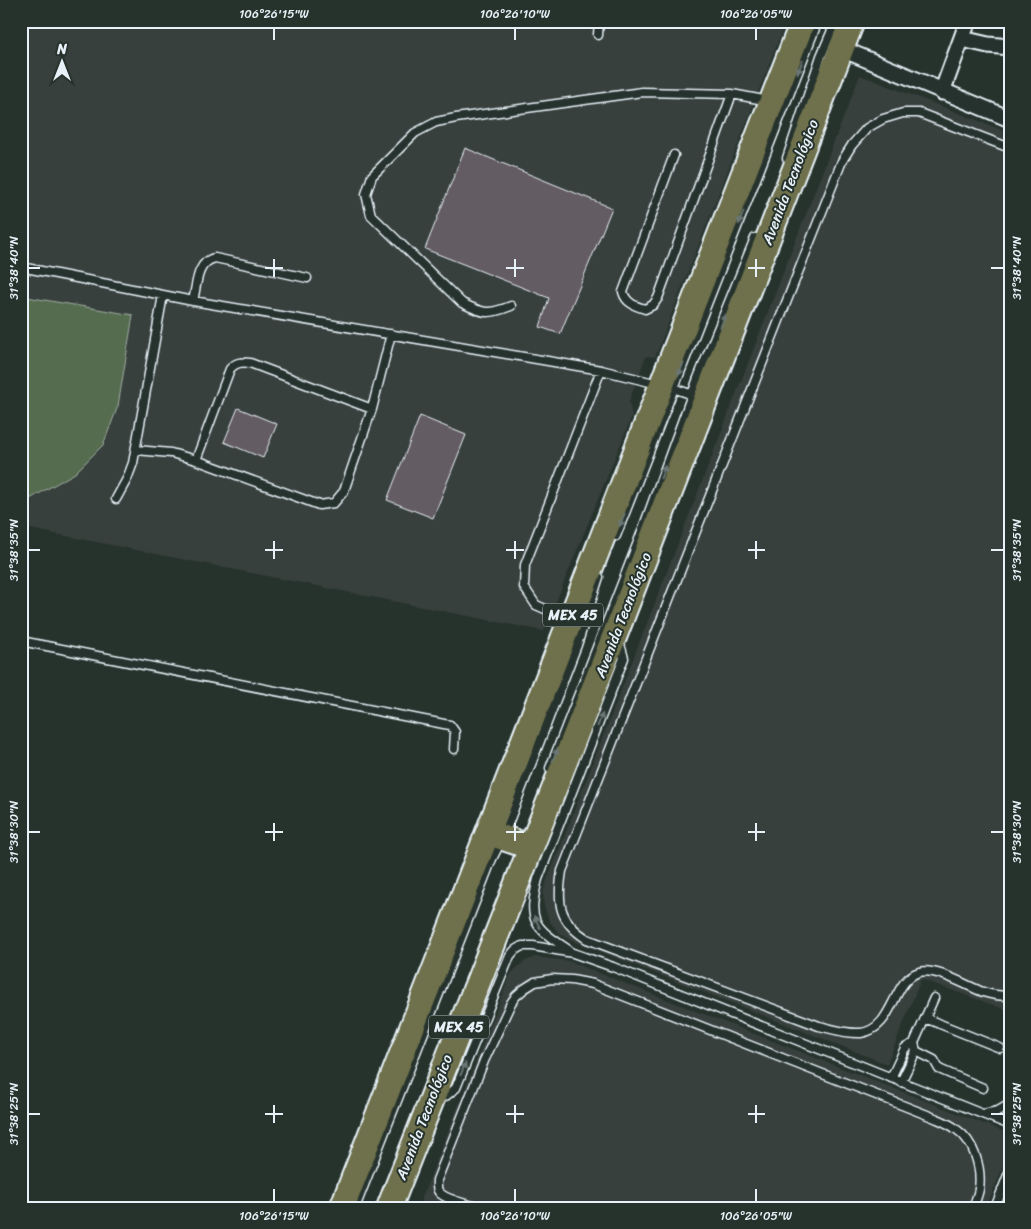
<svg xmlns="http://www.w3.org/2000/svg" width="1031" height="1229" font-family="Sriracha,sans-serif">
<style>
.built{fill:#393f3d}
.green{fill:#566c50;stroke:#9faea4}
.building{fill:#645b62;stroke:#e8f1f8}
.lines{fill:none;stroke-linecap:round;stroke-linejoin:round}
.service-casing{stroke:#e8f1f8;stroke-width:11}
.minor-casing{stroke:#e8f1f8;stroke-width:19}
.primary-casing{stroke:#e8f1f8;stroke-width:28}
.service{stroke:#26332d;stroke-width:8}
.minor{stroke:#26332d;stroke-width:15}
.primary{stroke:#6e714b;stroke-width:24}
.oneway{fill:#6a7674}
.ticks{fill:none;stroke:#e8f1f8;stroke-width:2}
.labels{text-anchor:middle;dominant-baseline:central;stroke-width:4;stroke-linejoin:round;paint-order:stroke}
.shield{fill:#26332d;stroke:#aeb8bb;stroke-width:1}
.shield-label{font-size:14px;font-weight:bold;fill:#e8f1f8}
.street-label{font-size:15px;fill:#e8f1f8;stroke:#26332d}
.neatline{fill:none;stroke:#e8f1f8;stroke-width:2}
.ticks-label{font-size:12px;text-anchor:middle;fill:#e8f1f8}
</style>
<rect width="100%" height="100%" fill="#26332d"/>
<filter id="ink" filterUnits="userSpaceOnUse"><feTurbulence type="fractalNoise" baseFrequency=".02" numOctaves="2"/><feDisplacementMap in="SourceGraphic" scale="10" xChannelSelector="R" yChannelSelector="G"/><feConvolveMatrix kernelMatrix="1 2 1 2 8 2 1 2 1" color-interpolation-filters="sRGB"/></filter>
<g filter="url(#ink)">
<path class="built" d="M21,21H786L655,357L646,356L629,401L632,416L544,631L21,527Z
M860,75L1010,133V1011L921,979L887,1064L576,942L561,935L550,922L544,907L543,891Z
M535,957L568,961L1010,1134V1150L986,1208H418L511,973L524,962Z"/>
<path class="green" d="M21,296L133,315L118,406L103,445L75,473L28,500L21,502Z"/>
<path class="building" d="M465,148L612,208L560,334L540,327L549,298L425,249Z
M238,408L277,424L263,458L224,442Z
M420,416L466,435L433,518L387,500Z"/>
<g class="lines">
<defs>
<path id="service" d="M598,35L599,21
M1010,148L919,113H903L883,119L867,128L852,145L842,161L562,871C557,902 558,921 587,939L819,1026C832,1029 847,1034 861,1033C895,1028 891,981 919,972C936,967 967,986 983,992C992,995 1001,996 1010,996
M674,155L623,292C626,303 635,306 645,309L653,305L658,298L732,94
M787,158L821,56L836,21
M21,267L193,301L601,370L658,384
M193,301C197,285 196,262 215,258L307,278
M511,306C488,315 484,314 462,303L371,215L366,194L372,176L415,133L436,122L456,118L642,92L732,94L769,101
M670,387L696,396
M136,450L171,453L196,460L230,369C236,362 241,362 250,363L372,409L391,334
M196,460L319,505L334,503L344,491L372,409
M116,499L127,479L133,463L163,295
M616,536L818,21
M568,619L536,605L524,587L525,565L601,370
M21,641L444,724L450,725L455,732L454,749
M550,768L638,542L698,378L755,238
M569,950C534,927 527,922 538,879L621,666L624,658L619,641
M925,1018L1000,1048
M916,1051L934,1060L939,1069L983,1088
M891,1078L905,1048L914,1043
M901,1082L916,1051L914,1043L934,998
M437,1098L446,1096L456,1088L510,956L515,950L522,946H533L573,953L613,967L1010,1125
M984,1114L998,1111L1010,1104
M355,1208L492,859L503,837L577,645L599,577
M481,1208C471,1205 445,1200 439,1192C436,1189 437,1184 437,1180L484,1061L511,1003L516,996L524,989L535,982L552,979L572,980L593,984L935,1118C942,1121 950,1124 956,1129C974,1141 982,1168 979,1189C978,1195 975,1202 973,1208
M995,1208L1010,1170"/>
<path id="minor" d="M962,39L988,45L1010,47
M842,49L1010,119
M942,92L968,21"/>
<path id="primary" d="M489,833L530,847
M342,1208L803,21
M389,1208L616,632L852,21"/>
</defs>
<use href="#service" class="service-casing"/>
<use href="#minor" class="minor-casing"/>
<use href="#primary" class="primary-casing"/>
<use href="#service" class="service"/>
<use href="#minor" class="minor"/>
<use href="#primary" class="primary"/>
</g>
<defs><path id="oneway-solid" d="M-6-.8H1V-3.2L6.5 0L1 3.2V.8H-6Z" transform="scale(1.25)"/></defs>
<g class="oneway">
<use href="#oneway-solid" transform="translate(800 67) rotate(111)"/>
<use href="#oneway-solid" transform="translate(741 218) rotate(111)"/>
<use href="#oneway-solid" transform="translate(723 321) rotate(-68)"/>
<use href="#oneway-solid" transform="translate(681 369) rotate(111)"/>
<use href="#oneway-solid" transform="translate(663 472) rotate(-69)"/>
<use href="#oneway-solid" transform="translate(622 520) rotate(112)"/>
<use href="#oneway-solid" transform="translate(600 720) rotate(-69)"/>
<use href="#oneway-solid" transform="translate(555 755) rotate(-69)"/>
<use href="#oneway-solid" transform="translate(537 922) rotate(-116)"/>
<use href="#oneway-solid" transform="translate(463 1069) rotate(-68)"/>
</g>
</g>
<path class="ticks" d="M274,28V40M515,28V40M756,28V40M274,259V277M515,259V277M756,259V277M28,268H40M265,268H283M506,268H524M748,268H765M991,268H1004M274,541V559M515,541V559M756,541V559M28,550H40M265,550H283M506,550H524M748,550H765M991,550H1004M274,823V841M515,823V841M756,823V841M28,832H40M265,832H283M506,832H524M748,832H765M991,832H1004M274,1105V1123M515,1105V1123M756,1105V1123M28,1114H40M265,1114H283M506,1114H524M748,1114H765M991,1114H1004M274,1189V1202M515,1189V1202M756,1189V1202"/>
<g class="labels">
<g class="shield">
<rect x="543" y="603.5" width="60" height="23" rx="4"/>
<rect x="429" y="1015.5" width="60" height="23" rx="4"/>
</g>
<g class="shield-label">
<text x="573" y="615">MEX 45</text>
<text x="459" y="1027">MEX 45</text>
</g>
<g class="street-label">
<text transform="translate(790 182) rotate(-69)">Avenida Tecnológico</text>
<text transform="translate(623 615) rotate(-69)">Avenida Tecnológico</text>
<text transform="translate(424 1117) rotate(-69)">Avenida Tecnológico</text>
</g>
</g>
<rect width="1031" height="1229" fill="none" stroke="#26332d" stroke-width="55"/>
<g transform="translate(62 62)" stroke="#26332d" stroke-width="4" paint-order="stroke">
<path d="M0-4L9 19L0 12L-9 19Z" fill="#e8f1f8"/>
<text y="-8" font-size="14" font-weight="bold" text-anchor="middle" fill="#e8f1f8">N</text>
</g>
<rect x="28" y="28" width="976" height="1174" class="neatline"/>
<g class="ticks-label">
<text x="274" y="18">106°26'15"W</text>
<text x="515" y="18">106°26'10"W</text>
<text x="756" y="18">106°26'05"W</text>
<text transform="translate(14 268) rotate(-90)" y="4">31°38'40"N</text>
<text transform="translate(1017 268) rotate(-90)" y="4">31°38'40"N</text>
<text transform="translate(14 550) rotate(-90)" y="4">31°38'35"N</text>
<text transform="translate(1017 550) rotate(-90)" y="4">31°38'35"N</text>
<text transform="translate(14 832) rotate(-90)" y="4">31°38'30"N</text>
<text transform="translate(1017 832) rotate(-90)" y="4">31°38'30"N</text>
<text transform="translate(14 1114) rotate(-90)" y="4">31°38'25"N</text>
<text transform="translate(1017 1114) rotate(-90)" y="4">31°38'25"N</text>
<text x="274" y="1220">106°26'15"W</text>
<text x="515" y="1220">106°26'10"W</text>
<text x="756" y="1220">106°26'05"W</text>
</g>
</svg>
